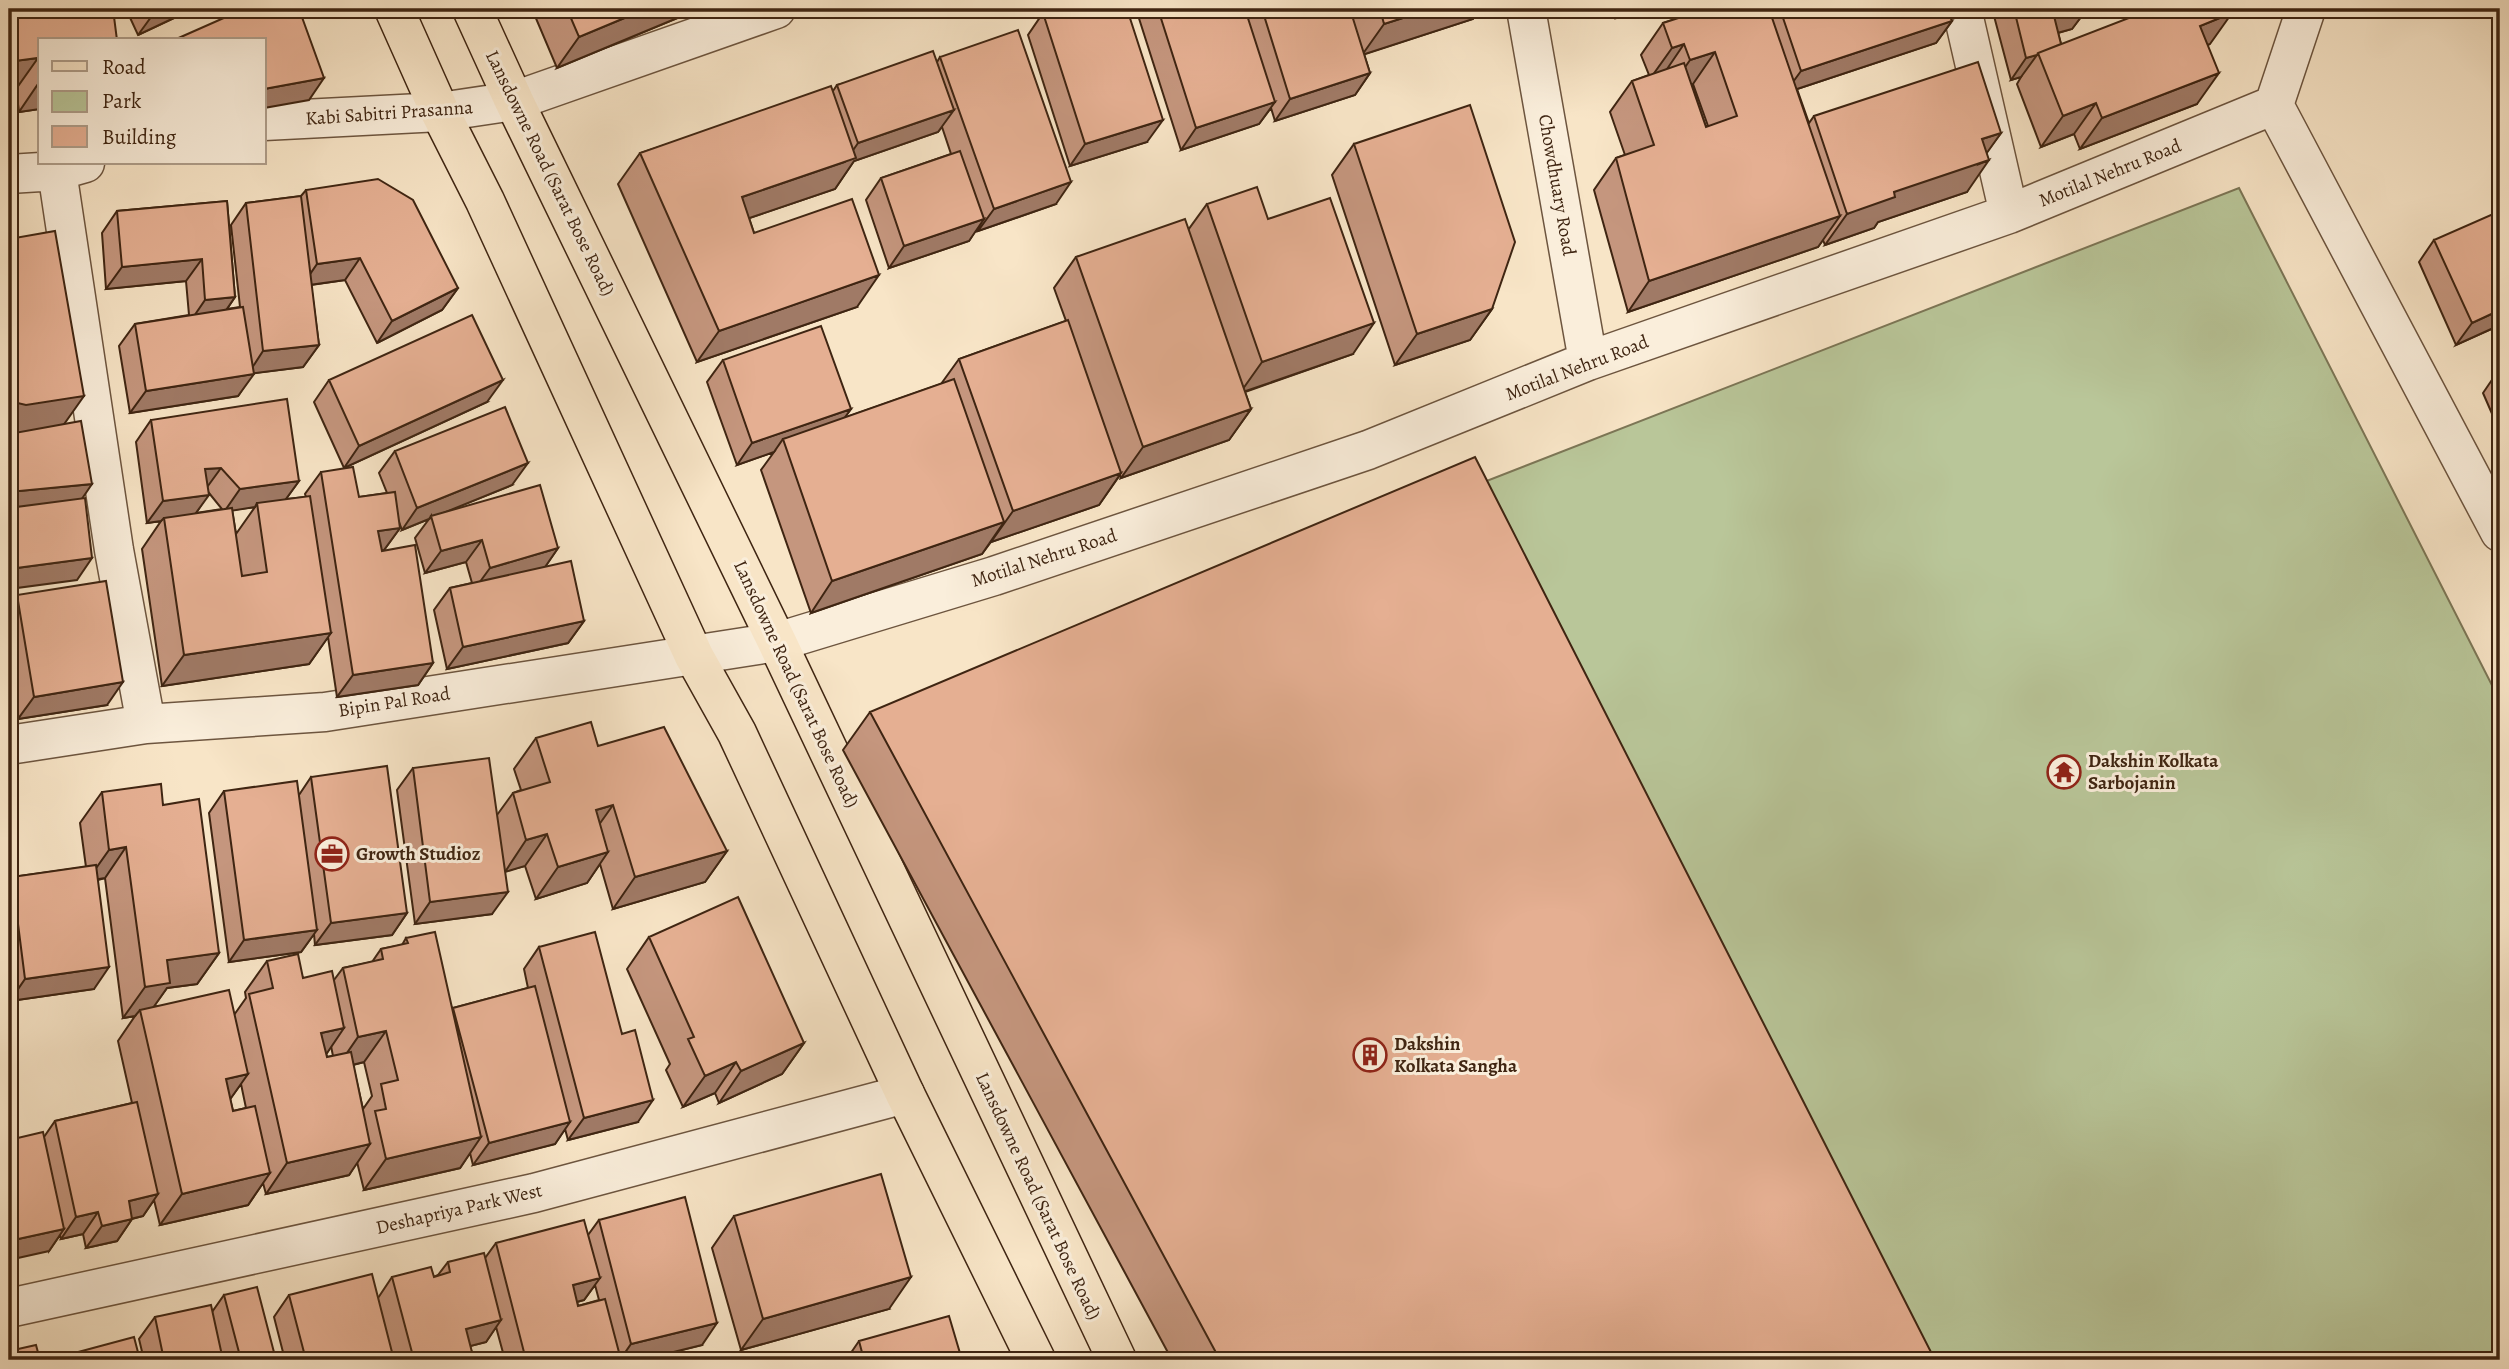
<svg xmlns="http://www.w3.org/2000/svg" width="2509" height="1369" font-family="Alegreya,serif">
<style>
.green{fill:#b9c699;stroke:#7c7656;stroke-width:2}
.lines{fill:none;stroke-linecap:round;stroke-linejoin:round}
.minor-casing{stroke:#6d553f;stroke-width:41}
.major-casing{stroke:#3f2512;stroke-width:41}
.minor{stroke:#faeedb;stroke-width:38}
.major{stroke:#f8e5c7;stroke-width:38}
.wall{fill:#c5967e;stroke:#3f2512;stroke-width:2;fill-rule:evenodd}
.shaded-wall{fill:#a07a66;stroke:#3f2512;stroke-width:2}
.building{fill:#e5af92;stroke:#3f2512;stroke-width:2}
.labels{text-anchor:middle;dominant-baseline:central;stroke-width:6;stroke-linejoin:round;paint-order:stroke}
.street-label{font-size:19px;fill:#3f2512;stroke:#faeedb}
.poi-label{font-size:19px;font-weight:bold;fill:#3f2512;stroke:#faeedb;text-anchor:start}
</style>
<rect width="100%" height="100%" fill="#f8e5c7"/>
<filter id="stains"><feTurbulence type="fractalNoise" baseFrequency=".00286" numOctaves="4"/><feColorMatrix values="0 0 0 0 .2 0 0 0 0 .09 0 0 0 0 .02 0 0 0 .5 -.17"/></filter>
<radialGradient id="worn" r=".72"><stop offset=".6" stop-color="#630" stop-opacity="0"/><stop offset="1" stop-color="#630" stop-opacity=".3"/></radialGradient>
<path class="green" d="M2239,188L2500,701V1360H1889L1448,496Z"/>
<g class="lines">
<defs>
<path id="minor" d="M1526,9L1588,361
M1962,9L2009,214
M2274,105L2500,532
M264,121L440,112L514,101L776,9
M57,171L114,550L146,724
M9,174L57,171L85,163
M9,745L146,724L325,712L777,642L994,576L1368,450L1588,361L2009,214L2274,105L2306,9
M9,1308L534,1193L905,1094"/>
<path id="major" d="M394,9L440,112L485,201L694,656L737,733L905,1094L1036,1360
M472,9L514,101L777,642L1117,1360"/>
</defs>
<use href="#minor" class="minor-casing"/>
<use href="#major" class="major-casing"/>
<use href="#minor" class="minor"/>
<use href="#major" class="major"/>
</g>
<path class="wall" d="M9,9L40,40V109L19,112L16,89L9,90V94Z
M126,9H193L138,35Z
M532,9H699L557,68Z
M727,9H756L730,17Z
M1136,9H1350L1352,15L1356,9H1481L1473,19L1364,54L1370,73L1355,95L1275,121L1271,108L1259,124L1181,150Z
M1614,9H1668L1616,18Z
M1706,9H1947L1952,21L1936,43L1797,89L1809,123L1814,116L2001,133L1986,153L1967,192L1878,222L1874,228L1825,245L1823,240L1818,247L1628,312L1594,190L1616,158L1625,155L1610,112L1632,81L1649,75L1641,55L1663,23ZM1691,84H1693L1708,126L1706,127Z
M1999,9H2087L2072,29L2058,33L2061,44H2210L2207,45L2197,104L2080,149L2074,134L2041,147L2017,84L2021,77L2011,80L1994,16Z
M1043,13L1147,142L1070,166L1028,35Z
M940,57L1056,204L978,231L977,228L969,241L889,268L866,200L881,178L951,154L942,127L938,132L854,161L835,189L749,218L754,233L857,307L697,362L618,184L640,153L833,91L837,85L937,62Z
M1354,144L1492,309L1470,340L1395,365L1332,175Z
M306,190L458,288L442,310L377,343L345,280L311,285L319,345L303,367L253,373L238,396L130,413L119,346L135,324L189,315L186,281L106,289L102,233L117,211L227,201L235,297L227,309L240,307L231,225L246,203L301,196Z
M1207,204L1268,219L1353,354L1245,392L1251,409L1229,440L1121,478L1120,475L1099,505L991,542L982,554L811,613L761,470L774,452L737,465L707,382L723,360L851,409L844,418L941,384L959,359L1066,321L1054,288L1076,257L1188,230Z
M2434,240L2500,325L2456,345L2419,262Z
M2500,370V432L2483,393L2498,371Z
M329,380L487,402L344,468L314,402Z
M151,420L299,481L286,499L306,497L305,494L321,472L359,497L387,493L379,473L395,451L512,485L445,512L558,548L545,567L584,621L568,643L447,669L434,610L450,588L472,583L466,562L425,573L415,538L429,519L402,530L399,522L400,528L384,550L433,663L418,685L337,697L328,637L309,664L162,686L142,549L161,521L147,523L136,442ZM209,493L222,509L196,513ZM255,507L236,534L232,510Z
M17,595L107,705L18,719L9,660V607Z
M870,712L1935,1360H1172L843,750Z
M536,738L598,746L727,851L705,882L613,909L600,864L587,883L536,899L525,866L505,871L492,914L415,924L397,790L413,768L497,815L513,793L521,790L514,769Z
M311,777L407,913L392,935L315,945L314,934L301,952L229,962L209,813L224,791L299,795Z
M102,792L163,805L219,953L197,984L167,988L154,1006L234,1015L246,998L245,992L267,961L303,978L334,980L343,968L372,962L381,949L402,945L406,938L453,1009V1008L528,988L524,969L539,947L638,1122L568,1140L565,1129L555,1144L473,1165L470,1153L460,1168L364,1190L357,1162L349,1175L266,1194L263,1183L248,1205L160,1225L154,1200L143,1216L132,1219L117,1241L86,1248L83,1234L61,1239L60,1235L49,1251L44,1137L55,1121L132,1103L118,1041L135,1016L123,1018L105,878L98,880L94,989L10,1001L9,993V881L12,877L86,867L80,823ZM331,1046L333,1056L327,1057L326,1054ZM364,1062L372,1096L363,1109L353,1065ZM241,1084L246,1108L233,1111L230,1099Z
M649,937L804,1043L782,1074L719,1103L715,1093L683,1107L666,1070L670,1064L627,969Z
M734,1216L889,1309L741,1350L712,1248Z
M599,1220L702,1345L641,1360H505L496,1327L486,1342L470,1346L474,1360H285L274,1317L289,1295L378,1298L392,1277H434L438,1275L448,1262L485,1258L496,1243L588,1235ZM595,1285L599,1300L578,1306L577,1302L584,1300Z
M224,1295L276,1360H144L139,1339L155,1317L212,1312Z
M859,1341L962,1360H846Z"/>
<path class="shaded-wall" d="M162,9H193L138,35L154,13Z
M646,9H699L557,68L579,37Z
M736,9H756L730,17Z
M1431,9H1481L1473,19L1362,55L1384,24Z
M1622,9H1668L1616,18Z
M2082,9H2087L2072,29L2039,38L2054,16Z
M2232,13L2210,44L2178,57L2200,26Z
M1952,21L1936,43L1785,93L1801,71Z
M1684,44L1663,75L1650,79L1672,48Z
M1715,52L1693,84L1668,92L1690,60Z
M2037,55L2021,77L2011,80L2026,58Z
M38,58L16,89L9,90V69L15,61Z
M1370,73L1355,95L1275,121L1290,99Z
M2219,73L2197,104L2080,149L2102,118Z
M324,78L309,100L264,108V89Z
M40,81V109L19,112Z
M1275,102L1259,124L1181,150L1196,128Z
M2096,103L2074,134L2041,147L2063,116Z
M954,110L938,132L854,161L835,189L720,228L742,197L845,162L858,143Z
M1163,120L1147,142L1070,166L1085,144Z
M2001,133L1979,164L1989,160L1967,192L1878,222L1874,228L1825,245L1847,214L1894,192L1982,139Z
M1071,182L1056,204L978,231L994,209Z
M1840,216L1818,247L1628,312L1649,281Z
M984,219L969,241L889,268L904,246Z
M360,258L345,280L302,286L317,264Z
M202,259L186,281L106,289L122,267Z
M879,275L857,307L697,362L719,331Z
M458,288L442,310L377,343L392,321Z
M235,297L220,319L190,322L205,300Z
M1492,309L1470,340L1395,365L1417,334Z
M2500,310V325L2456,345L2472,323Z
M1374,323L1353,354L1240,393L1262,362Z
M319,345L303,367L248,374L263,351Z
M254,374L238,396L130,413L146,391Z
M503,380L487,402L344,468L359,446Z
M84,396L62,427L9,436V401Z
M851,409L835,431L783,439L774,452L737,465L752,443Z
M1251,409L1229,440L1121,478L1143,447Z
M528,463L512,485L431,518V516L429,519L402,530L417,508Z
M221,468L205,490V469Z
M1121,473L1099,505L991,542L1013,511Z
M299,481L283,503H257L255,507L224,512L240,489Z
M92,484L77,506L9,512V492Z
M209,495L193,517L164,518L161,521L147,523L163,501Z
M1004,522L982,554L811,613L832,581Z
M400,528L384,550L363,553L378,531Z
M482,540L466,562L425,573L441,551Z
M558,548L543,570L474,590L490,568Z
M92,558L77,580L9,589V569Z
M584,621L568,643L447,669L463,647Z
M331,633L309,664L162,686L184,655Z
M433,663L418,685L337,697L353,675Z
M123,682L107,705L18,719L34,697Z
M613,805L591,836L596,810Z
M547,834L525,866L505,872L526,840Z
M126,847L105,878L87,881L109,850Z
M727,851L705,882L613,909L635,877Z
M608,852L587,883L536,899L558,867Z
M508,892L492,914L415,924L430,902Z
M407,913L392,935L315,945L331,923Z
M317,930L301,952L229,962L244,940Z
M219,953L197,984L167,988L148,1015L140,1010L135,1016L123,1018L145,987L167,960Z
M109,967L94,989L10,1001L25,979Z
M344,1028L323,1059L321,1033Z
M386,1031L364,1062L336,1069L358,1037Z
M804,1043L782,1074L719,1103L741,1071Z
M736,1062L715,1093L683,1107L705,1076Z
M248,1074L226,1105V1079Z
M653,1100L638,1122L568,1140L584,1118Z
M570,1122L555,1144L473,1165L489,1143Z
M481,1137L460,1168L364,1190L386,1159Z
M370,1144L349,1175L266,1194L287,1163Z
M270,1173L248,1205L160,1225L182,1194Z
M158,1194L143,1216L113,1223L129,1201Z
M98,1212L83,1234L61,1239L76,1217Z
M132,1219L117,1241L86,1248L102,1226Z
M64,1229L49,1251L9,1260V1241Z
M911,1277L889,1309L741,1350L763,1319Z
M600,1278L584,1300L557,1307L573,1285Z
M501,1320L486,1342L451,1351L466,1329Z
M717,1323L702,1345L641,1360H620L631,1344Z"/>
<path class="building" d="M9,9H113L117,40H40V80L38,58L15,61L9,17Z
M152,9H162L154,13Z
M244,9H299L324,78L264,89V40H174Z
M567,9H646L579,37Z
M1057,9H1127L1163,120L1085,144L1043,13Z
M1158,9H1245L1275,102L1196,128Z
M1262,9H1350L1370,73L1290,99Z
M1380,9H1431L1384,24Z
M1706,9H1769L1840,216L1649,281L1616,158L1654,145L1632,81L1684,63L1706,127L1737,116L1715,52L1690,60L1684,44L1672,48L1663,23Z
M1780,9H1947L1952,21L1801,71Z
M2014,9H2082L2054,16L2061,44L2038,53L2037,55L2026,58Z
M2152,9H2230L2232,13L2200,26L2219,73L2102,118L2096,103L2063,116L2038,53Z
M1018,30L1071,182L994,209L940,57Z
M933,51L954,110L858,143L837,85Z
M1978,62L2001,133L1982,139L1989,160L1894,192L1895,197L1847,214L1814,116Z
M831,86L856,158L742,197L754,233L852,199L879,275L719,331L640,153Z
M1470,105L1515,242L1492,309L1417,334L1354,144Z
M960,151L984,219L904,246L881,178Z
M378,179L413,200L458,288L392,321L360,258L317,264L306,190Z
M1257,187L1268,219L1330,198L1374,323L1262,362L1207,204Z
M301,196L319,345L263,351L246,203Z
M227,201L235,297L205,300L202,259L122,267L117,211Z
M2500,211V310L2472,323L2434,240Z
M1185,219L1251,409L1143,447L1076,257Z
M55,231L84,396L26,405L9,401V239Z
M243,307L254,374L146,391L135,324Z
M472,315L503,380L359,446L329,380Z
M1068,320L1121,473L1013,511L959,359Z
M821,326L851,409L752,443L723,360Z
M954,379L1004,522L832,581L783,439Z
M287,399L299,481L240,489L221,468L205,469L209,495L163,501L151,420Z
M505,407L528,463L417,508L395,451Z
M81,421L92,484L9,492V434Z
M1475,457L1935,1360H1220L870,712Z
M353,467L359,497L395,492L400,528L378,531L382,551L415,545L433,663L353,675L321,472Z
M540,485L558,548L490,568L482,540L441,551L431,516Z
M310,496L331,633L184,655L164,518L232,508L242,576L267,572L257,503Z
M85,498L92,558L9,569V508Z
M571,561L584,621L463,647L450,588Z
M106,581L123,682L34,697L17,595Z
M591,722L598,746L664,727L727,851L635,877L613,805L596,810L608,852L558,867L547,834L526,840L513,793L550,782L536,738Z
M489,758L508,892L430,902L413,768Z
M387,766L407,913L331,923L311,777Z
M297,781L317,930L244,940L224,791Z
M161,784L163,805L199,799L219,953L167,960L170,983L145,987L126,847L109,850L102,792Z
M96,865L109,967L25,979L12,877Z
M738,897L804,1043L741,1071L736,1062L705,1076L688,1039L694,1037L649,937Z
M435,932L481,1137L386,1159L375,1111L386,1109L381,1084L398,1080L386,1031L358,1037L343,968L383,959L381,949L408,943L406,938Z
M595,932L622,1034L635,1030L653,1100L584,1118L539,947Z
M298,954L303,978L332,971L344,1028L321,1033L327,1057L351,1052L370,1144L287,1163L249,994L273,988L267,961Z
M535,986L570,1122L489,1143L453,1008Z
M229,990L248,1074L226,1079L233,1111L255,1106L270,1173L182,1194L140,1010Z
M137,1102L158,1194L129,1201L132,1219L102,1226L98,1212L76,1217L55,1121Z
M43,1132L64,1229L9,1241V1140Z
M881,1174L911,1277L763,1319L734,1216Z
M685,1197L717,1323L631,1344L599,1220Z
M584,1220L600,1278L573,1285L578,1306L605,1299L621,1360H526L496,1243Z
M484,1253L501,1320L466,1329L474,1360H414L392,1277L431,1267L434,1277L450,1272L448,1262Z
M372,1274L394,1360H306L289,1295Z
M257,1287L276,1360H241L224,1295Z
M211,1305L223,1360H164L155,1317Z
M949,1316L962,1360H864L859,1341Z
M134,1337L140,1360H68L67,1355Z
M36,1345L40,1360H9V1351Z"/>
<defs>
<symbol id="temple-ring" viewBox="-11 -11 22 22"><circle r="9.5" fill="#faeedb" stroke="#8f2418" stroke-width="1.5"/><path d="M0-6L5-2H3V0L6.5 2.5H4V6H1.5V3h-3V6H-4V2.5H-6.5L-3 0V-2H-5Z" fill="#8f2418"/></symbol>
<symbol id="office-ring" viewBox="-11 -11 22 22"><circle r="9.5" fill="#faeedb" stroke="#8f2418" stroke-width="1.5"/><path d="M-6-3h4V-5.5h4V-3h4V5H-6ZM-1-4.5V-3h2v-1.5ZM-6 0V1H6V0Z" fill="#8f2418"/></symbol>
<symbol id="building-ring" viewBox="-11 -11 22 22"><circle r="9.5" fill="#faeedb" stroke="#8f2418" stroke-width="1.5"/><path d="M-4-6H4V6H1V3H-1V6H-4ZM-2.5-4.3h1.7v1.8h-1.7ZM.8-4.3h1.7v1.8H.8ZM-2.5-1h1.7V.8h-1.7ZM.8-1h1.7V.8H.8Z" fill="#8f2418"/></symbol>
</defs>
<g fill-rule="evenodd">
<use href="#temple-ring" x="2045" y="753" width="38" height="38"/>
<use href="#office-ring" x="313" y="835" width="38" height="38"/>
<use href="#building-ring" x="1351" y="1036" width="38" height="38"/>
</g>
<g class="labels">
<g class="street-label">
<text transform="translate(389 113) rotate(-4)">Kabi Sabitri Prasanna</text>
<text transform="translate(550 173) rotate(64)">Lansdowne Road (Sarat Bose Road)</text>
<text transform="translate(2110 173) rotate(-22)">Motilal Nehru Road</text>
<text transform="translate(1557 185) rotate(80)">Chowdhuary Road</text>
<text transform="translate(1577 368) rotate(-21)">Motilal Nehru Road</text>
<text transform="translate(1044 558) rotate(-18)">Motilal Nehru Road</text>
<text transform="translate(796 684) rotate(65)">Lansdowne Road (Sarat Bose Road)</text>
<text transform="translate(394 702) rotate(-9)">Bipin Pal Road</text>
<text transform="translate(1038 1196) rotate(65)">Lansdowne Road (Sarat Bose Road)</text>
<text transform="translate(459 1209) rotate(-13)">Deshapriya Park West</text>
</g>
<g class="poi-label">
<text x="2088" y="761">Dakshin Kolkata<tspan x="2088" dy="22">Sarbojanin</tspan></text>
<text x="356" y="854">Growth Studioz</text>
<text x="1394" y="1044">Dakshin<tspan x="1394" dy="22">Kolkata Sangha</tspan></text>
</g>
</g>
<rect width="2509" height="1369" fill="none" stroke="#f8e5c7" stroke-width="35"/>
<rect x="10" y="10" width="2488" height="1348" fill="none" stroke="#3f2512" stroke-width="3.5"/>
<rect x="18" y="18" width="2474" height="1334" fill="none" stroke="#3f2512" stroke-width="2"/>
<rect x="38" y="38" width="228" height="126" fill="#faeedb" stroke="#af9e8b" stroke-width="2"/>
<rect x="52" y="61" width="35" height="10" fill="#f8e5c7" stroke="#af9e8b" stroke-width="2"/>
<text x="102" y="74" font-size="21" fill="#3f2512">Road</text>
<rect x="52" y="91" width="35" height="21" fill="#b9c699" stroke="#af9e8b" stroke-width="2"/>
<text x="102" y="108" font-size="21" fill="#3f2512">Park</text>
<rect x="52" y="126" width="35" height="21" fill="#e5af92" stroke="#af9e8b" stroke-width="2"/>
<text x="102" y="144" font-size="21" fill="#3f2512">Building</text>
<rect width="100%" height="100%" filter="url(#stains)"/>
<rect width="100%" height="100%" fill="url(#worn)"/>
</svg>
